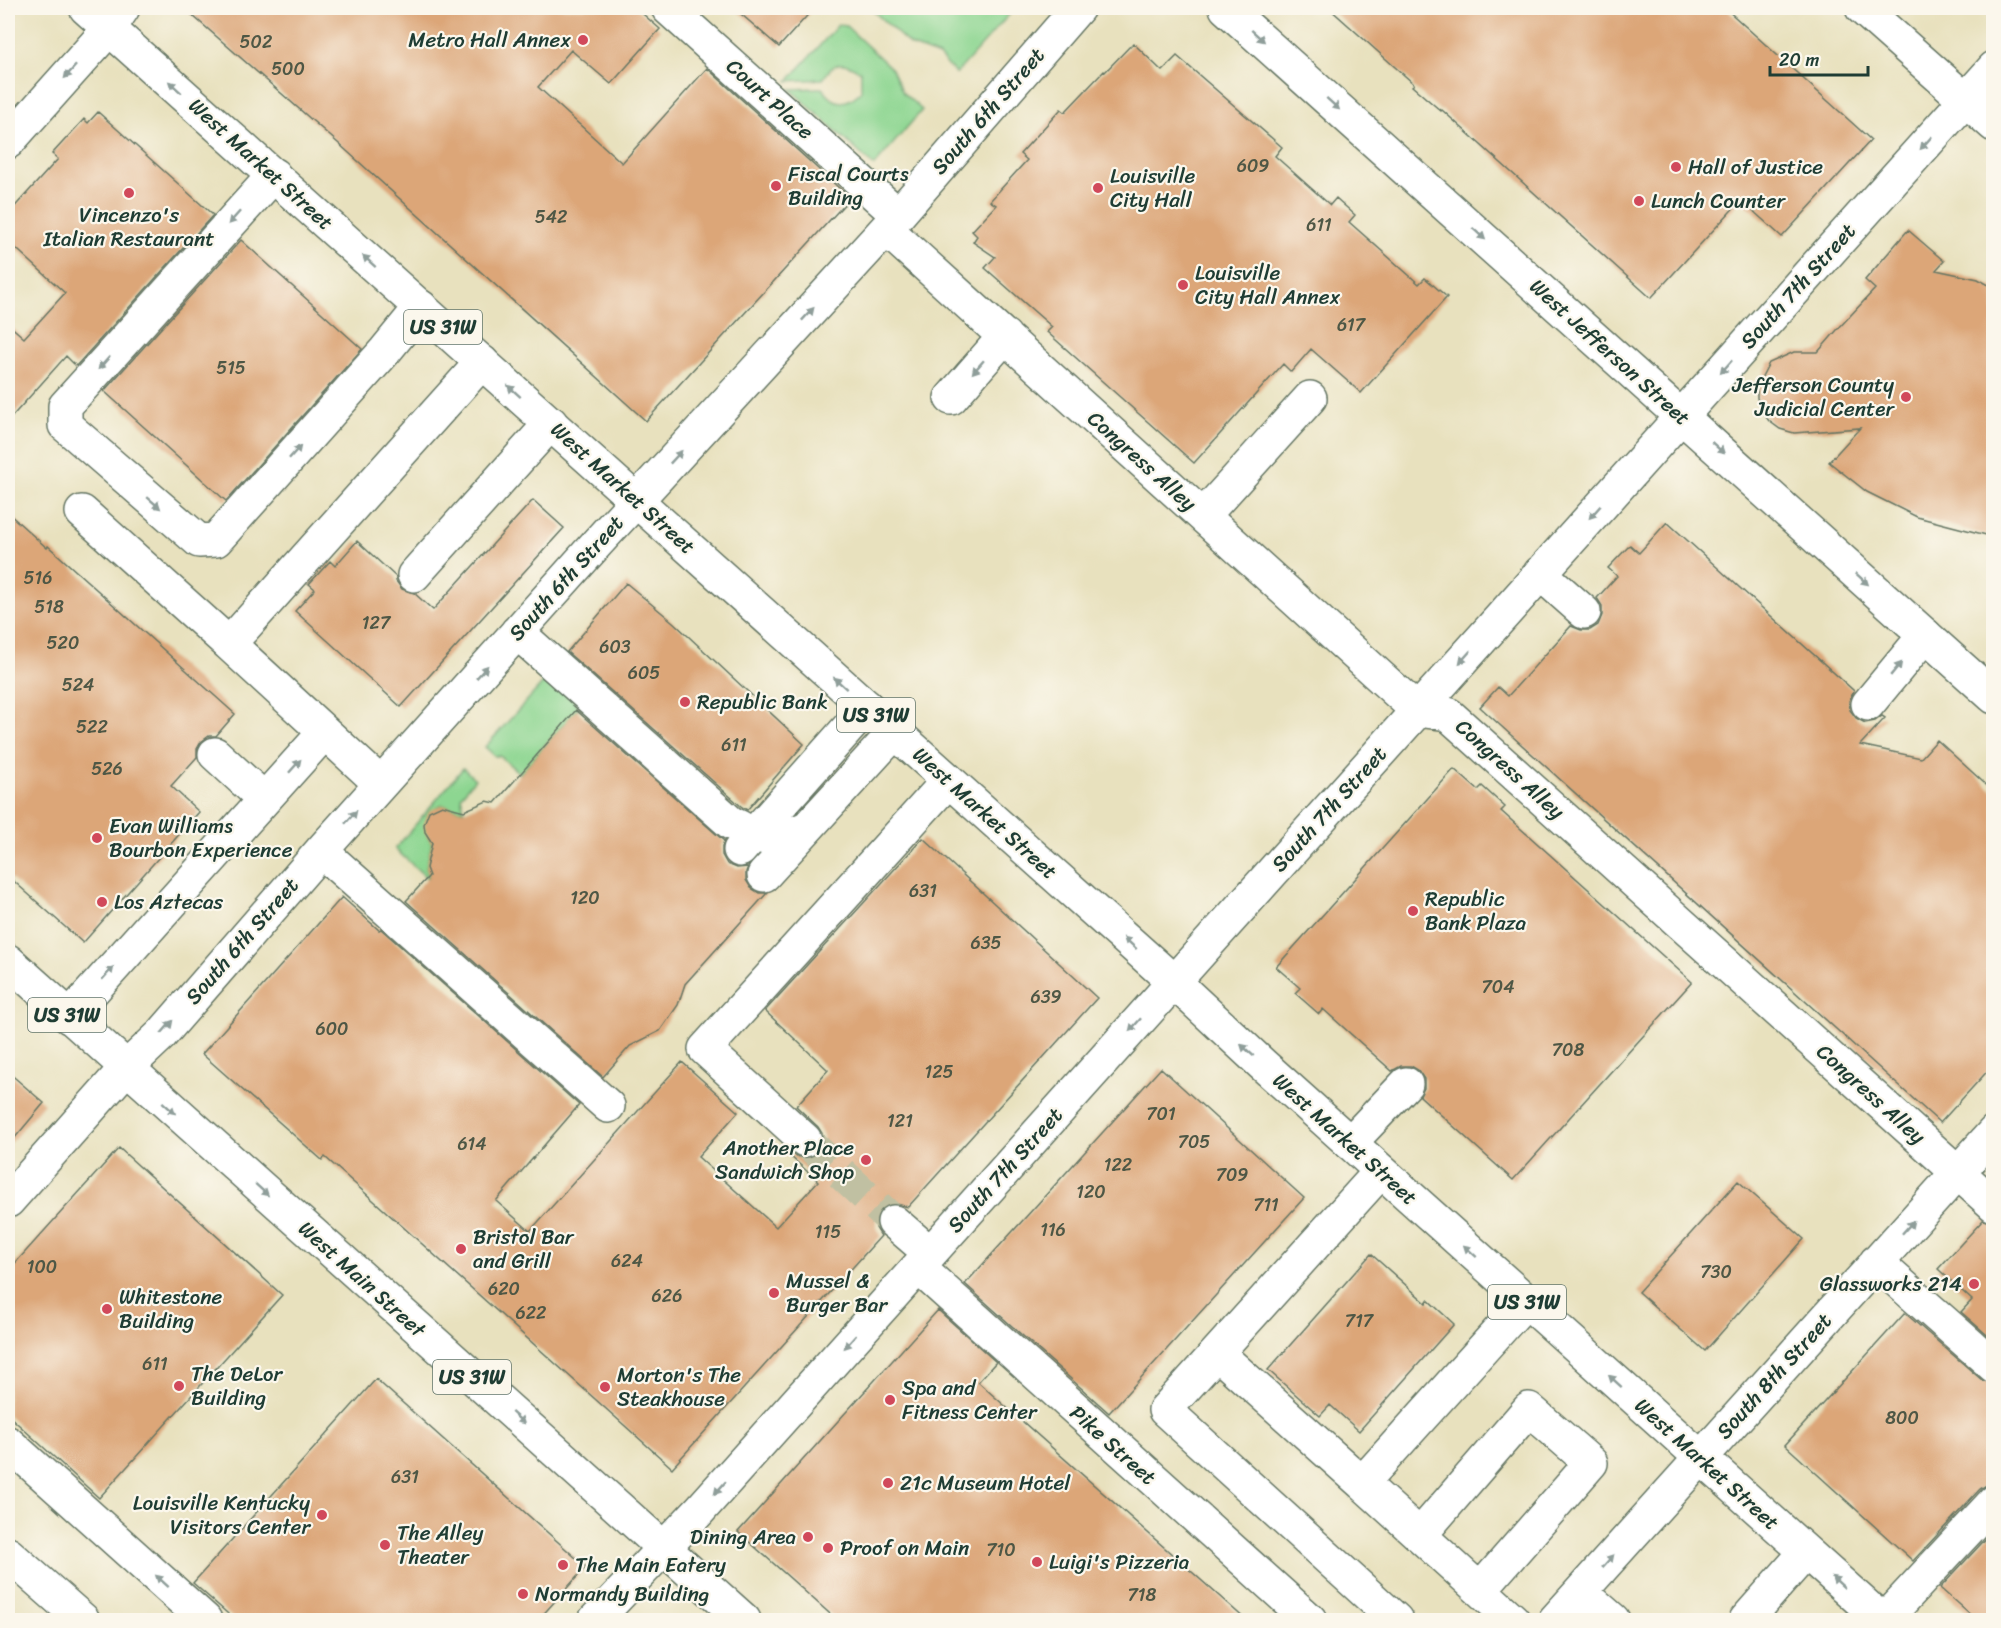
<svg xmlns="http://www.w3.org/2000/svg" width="2001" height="1628" font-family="Sriracha,sans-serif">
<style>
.green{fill:#8dd691;stroke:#568a62;stroke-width:1.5}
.building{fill:#dca678}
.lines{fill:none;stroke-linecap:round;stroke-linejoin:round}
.minor-tunnel{stroke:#c0c0a2;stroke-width:33;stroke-dasharray:33 16;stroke-linecap:butt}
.minor-casing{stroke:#657664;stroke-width:36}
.major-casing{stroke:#657664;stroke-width:36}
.minor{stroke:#fff;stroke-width:33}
.major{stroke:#fff;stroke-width:33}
.oneway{fill:#8f9e9a}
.poi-dot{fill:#d1495b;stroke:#fbf7ec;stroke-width:2}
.labels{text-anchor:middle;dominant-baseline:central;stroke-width:4.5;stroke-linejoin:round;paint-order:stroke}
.number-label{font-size:18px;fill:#4e5745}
.shield{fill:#fbf7ec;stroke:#61756b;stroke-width:1.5}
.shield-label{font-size:20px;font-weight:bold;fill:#1f3d34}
.poi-label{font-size:21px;fill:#1f3d34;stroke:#fbf7ec;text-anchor:start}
.street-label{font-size:21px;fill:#1f3d34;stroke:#fbf7ec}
</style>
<rect width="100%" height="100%" fill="#fbf7ec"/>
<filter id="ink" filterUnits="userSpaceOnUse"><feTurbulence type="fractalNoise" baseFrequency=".0167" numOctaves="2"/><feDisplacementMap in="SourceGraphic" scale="12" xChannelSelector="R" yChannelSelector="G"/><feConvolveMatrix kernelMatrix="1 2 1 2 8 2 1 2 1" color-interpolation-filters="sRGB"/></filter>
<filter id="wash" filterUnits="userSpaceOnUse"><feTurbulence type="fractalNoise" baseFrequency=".008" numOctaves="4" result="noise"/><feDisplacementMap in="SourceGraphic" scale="24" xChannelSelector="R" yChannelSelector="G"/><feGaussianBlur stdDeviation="1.35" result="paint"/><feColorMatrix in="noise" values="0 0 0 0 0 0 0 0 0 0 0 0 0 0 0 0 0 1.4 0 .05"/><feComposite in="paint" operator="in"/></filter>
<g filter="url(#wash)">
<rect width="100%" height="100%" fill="#e8e1be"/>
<path class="green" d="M870,8H1015L956,74L939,56L910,45Z
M838,25L846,26L892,69L903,93L922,110L874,166L790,89L823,88C833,107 848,105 861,91V72C842,60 835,60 823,79L788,81Z
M553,672L579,707L520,774L500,756H495L485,747Z
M463,768L475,779L461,796L464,811L442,805L429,812C424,825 424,831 432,843L426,868L429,876L427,878L395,849Z"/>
<g id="blocks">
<path class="building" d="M184,8H636L660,29L611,84L571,50L538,87L622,163L707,68L850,198L646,421L338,143Z
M734,8H814L779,47Z
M1329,8H1725L1871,140L1782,237L1741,200L1651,298L1442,110L1441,111L1412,86L1414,84Z
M1133,43L1162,71L1177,56L1282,147L1275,156L1330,205L1336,198L1355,215L1349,222L1419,284L1425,278L1447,297L1361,393L1311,349L1291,372L1283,364L1194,463L1047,332L1052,327L985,268L995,257L973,242L977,236L972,231L996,205L990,201L1027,160L1020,154L1061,109L1065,112L1104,71L1105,72Z
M98,112L213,215L76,366L66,356L8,421V324L24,338L65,293L8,241V214L58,159L52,154L84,119L88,123Z
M1908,230L1944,261L1936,270L1978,279L1994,288V537L1917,517L1867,492L1829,462L1860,428L1794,433L1780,429L1769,421L1761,410L1757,398V386L1769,363L1794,352H1818L1837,330L1875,289L1865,280Z
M241,240L362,349L226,501L104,391Z
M533,500L564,528L401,707L295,611L315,589L309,584L330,561L335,566L357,541L396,577V581L402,589L414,593L433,610Z
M8,513L47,548L48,546L235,714L216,736H209L201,742L197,749V757L171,786L199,812L83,943L8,876Z
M1667,522L1854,691L1849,701L1850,710L1856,718L1865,723L1875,721L1882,716L1885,718L1860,745L1921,758L1937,740L1994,792V1064L1940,1123L1480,707L1498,687L1508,696L1571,626L1581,630H1590L1598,625L1602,615V606L1597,598L1617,576L1608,568L1630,545L1639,553Z
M626,583L673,622L804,744L747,810L742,807L567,652Z
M576,710L724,841L722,847V855L727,864L737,868L748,867L746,872V880L751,888L759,893H767L685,984L678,1005L660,1031L630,1046L603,1077L406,901L429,876L426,868L432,843L425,832L424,824L429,811L442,805L464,811L487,801L495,803Z
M1454,769L1478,790L1482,786L1505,807L1501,811L1692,982L1513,1180L1420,1096L1424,1088V1079L1418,1070L1411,1066H1401L1392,1071L1323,1009L1319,1014L1295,993L1300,988L1276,967Z
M923,838L1097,998L908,1207L897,1204L887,1205L880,1209L876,1219V1228L881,1236L672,1468L325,1157L322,1160L202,1054L342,897L379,930L381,929L579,1105L496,1201L530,1231L682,1062L738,1112L698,1157L776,1227L818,1181L790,1156L792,1154L802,1158H811L819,1152L823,1145V1135L818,1127L796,1106L828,1070L765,1011Z
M1161,1068L1304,1198L1109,1413L965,1284Z
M8,1072L44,1103L8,1146Z
M119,1148L282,1295L99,1498L8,1415V1271Z
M1738,1181L1804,1239L1705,1351L1638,1292Z
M1983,1220L1994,1223V1341L1961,1312L1972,1300L1938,1269Z
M1371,1254L1426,1303L1428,1300L1454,1324L1359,1431L1330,1405L1320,1416L1268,1370Z
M938,1310L996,1362L978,1382L1246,1620H837L738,1532Z
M1905,1313L1982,1380L1994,1384V1484H1988L1980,1489L1913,1561L1785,1445Z
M376,1379L586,1567L538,1620H235L193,1583Z
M1994,1530V1620H1976L1940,1588Z"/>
</g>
</g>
<g filter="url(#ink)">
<use href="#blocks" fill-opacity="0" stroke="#657664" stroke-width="1.5"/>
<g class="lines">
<path class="minor-tunnel" d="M805,1140L894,1222"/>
<defs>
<path id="minor" d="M668,8L898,215
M8,142L109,29L123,8
M274,175L65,406V425L199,541L216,540L385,351L421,307
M886,229L1417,710L1448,714L1994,1205
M951,398L1005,336
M82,512L229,644L482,362
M1203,516L1310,398
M1540,573L1584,612
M414,575L551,423
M517,632L731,823C769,841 769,846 808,827
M229,644L381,784
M1868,704L1925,635
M215,754L264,799
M740,850L867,707
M321,851L608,1106
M764,875L895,732
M69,1017L324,733
M805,1140L705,1049L948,781
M1350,1143L1406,1084
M1381,1171L1165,1410L1396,1620
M8,1201L126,1068L161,1035L321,851L598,542L886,229L1078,8
M894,1222L930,1253
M1876,1262L1994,1366
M918,1267L1310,1620
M1217,1353L1362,1483L1526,1301
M8,1443L205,1620
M1362,1483L1513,1620
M1420,1535L1529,1409L1591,1463L1480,1590
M8,1554L83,1620
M1581,1592L1613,1620
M595,1620L699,1511L1994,68
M1555,1620L1994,1132
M1746,1620L1805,1553
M1884,1620L1994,1502"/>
<path id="major" d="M86,8L1174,982L1262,1064L1882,1620
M1226,8L1994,697
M1862,8L1994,125
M8,961L744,1620"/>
</defs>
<use href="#minor" class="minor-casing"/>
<use href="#major" class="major-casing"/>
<use href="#minor" class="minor"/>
<use href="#major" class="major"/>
</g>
<defs><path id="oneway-solid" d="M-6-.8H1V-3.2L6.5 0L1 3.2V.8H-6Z" transform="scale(1.5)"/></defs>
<g class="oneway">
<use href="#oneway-solid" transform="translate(1258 36) rotate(42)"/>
<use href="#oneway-solid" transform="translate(70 72) rotate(132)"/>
<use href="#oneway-solid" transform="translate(175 87) rotate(-138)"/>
<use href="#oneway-solid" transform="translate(1333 104) rotate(42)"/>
<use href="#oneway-solid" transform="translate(1926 143) rotate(132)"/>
<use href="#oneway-solid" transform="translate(234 218) rotate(132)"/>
<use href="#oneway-solid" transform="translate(1479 234) rotate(42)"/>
<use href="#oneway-solid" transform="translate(369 261) rotate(-138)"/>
<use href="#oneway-solid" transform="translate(808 314) rotate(-47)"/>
<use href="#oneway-solid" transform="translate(104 363) rotate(132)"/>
<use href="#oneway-solid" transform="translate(978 367) rotate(131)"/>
<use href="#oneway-solid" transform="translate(1726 367) rotate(132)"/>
<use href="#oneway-solid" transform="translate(514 391) rotate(-138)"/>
<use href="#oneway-solid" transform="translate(1718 448) rotate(42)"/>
<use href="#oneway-solid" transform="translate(295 452) rotate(-48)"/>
<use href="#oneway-solid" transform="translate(676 457) rotate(-47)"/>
<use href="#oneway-solid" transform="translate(154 503) rotate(41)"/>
<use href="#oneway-solid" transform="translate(1595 512) rotate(132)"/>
<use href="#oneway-solid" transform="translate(1862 579) rotate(42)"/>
<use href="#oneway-solid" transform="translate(1465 657) rotate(132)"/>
<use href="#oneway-solid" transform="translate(1896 669) rotate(-50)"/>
<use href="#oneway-solid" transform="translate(482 672) rotate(-48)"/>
<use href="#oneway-solid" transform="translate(840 683) rotate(-138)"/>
<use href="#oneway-solid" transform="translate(295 766) rotate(-48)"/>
<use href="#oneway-solid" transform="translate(351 817) rotate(-48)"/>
<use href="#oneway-solid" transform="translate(1130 943) rotate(-138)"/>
<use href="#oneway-solid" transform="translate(108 973) rotate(-48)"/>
<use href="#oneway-solid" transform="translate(1135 1025) rotate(132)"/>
<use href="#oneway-solid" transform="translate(167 1027) rotate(-49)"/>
<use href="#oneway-solid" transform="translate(1247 1050) rotate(-138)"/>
<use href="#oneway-solid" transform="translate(169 1108) rotate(42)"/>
<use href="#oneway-solid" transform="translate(262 1190) rotate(42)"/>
<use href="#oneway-solid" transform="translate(1908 1227) rotate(-48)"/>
<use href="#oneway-solid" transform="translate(1470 1251) rotate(-138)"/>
<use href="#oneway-solid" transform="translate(850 1342) rotate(132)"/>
<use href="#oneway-solid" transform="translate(1615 1381) rotate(-138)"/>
<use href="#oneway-solid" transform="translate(518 1418) rotate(42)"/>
<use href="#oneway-solid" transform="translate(720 1488) rotate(132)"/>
<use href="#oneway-solid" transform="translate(1608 1561) rotate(-48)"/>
<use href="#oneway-solid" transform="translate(162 1581) rotate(-138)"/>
<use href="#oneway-solid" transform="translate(1838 1582) rotate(-138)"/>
</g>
</g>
<g class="poi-dot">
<circle cx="583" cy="40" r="6"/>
<circle cx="1676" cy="167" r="6"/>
<circle cx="776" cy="186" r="6"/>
<circle cx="1098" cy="188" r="6"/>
<circle cx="129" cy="193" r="6"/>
<circle cx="1639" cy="201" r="6"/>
<circle cx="1183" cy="285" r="6"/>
<circle cx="1906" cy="397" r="6"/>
<circle cx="685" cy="702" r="6"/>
<circle cx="97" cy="838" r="6"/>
<circle cx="102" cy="902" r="6"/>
<circle cx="1413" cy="911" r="6"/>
<circle cx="866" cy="1160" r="6"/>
<circle cx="461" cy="1249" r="6"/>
<circle cx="1974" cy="1284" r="6"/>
<circle cx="774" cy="1293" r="6"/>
<circle cx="107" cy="1309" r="6"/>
<circle cx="179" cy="1386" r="6"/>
<circle cx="605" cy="1387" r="6"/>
<circle cx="890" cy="1400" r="6"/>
<circle cx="888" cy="1483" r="6"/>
<circle cx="322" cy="1515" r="6"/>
<circle cx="808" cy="1537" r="6"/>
<circle cx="385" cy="1545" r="6"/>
<circle cx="828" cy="1548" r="6"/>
<circle cx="1037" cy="1562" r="6"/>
<circle cx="563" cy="1565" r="6"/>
<circle cx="523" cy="1594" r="6"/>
</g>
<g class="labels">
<g class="number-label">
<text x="256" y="42">502</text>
<text x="288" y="69">500</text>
<text x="1253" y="166">609</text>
<text x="551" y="217">542</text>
<text x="1319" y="225">611</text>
<text x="1351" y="325">617</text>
<text x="231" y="368">515</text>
<text x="38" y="578">516</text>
<text x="49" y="607">518</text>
<text x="376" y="623">127</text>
<text x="63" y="643">520</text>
<text x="615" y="647">603</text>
<text x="644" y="673">605</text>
<text x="78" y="685">524</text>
<text x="92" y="727">522</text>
<text x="734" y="745">611</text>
<text x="107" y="769">526</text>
<text x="923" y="891">631</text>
<text x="585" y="898">120</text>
<text x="986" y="943">635</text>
<text x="1498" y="987">704</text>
<text x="1046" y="997">639</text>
<text x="332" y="1029">600</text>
<text x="1568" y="1050">708</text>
<text x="939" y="1072">125</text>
<text x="1161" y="1114">701</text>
<text x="900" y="1121">121</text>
<text x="1194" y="1142">705</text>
<text x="472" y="1144">614</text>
<text x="1118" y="1165">122</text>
<text x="1232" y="1175">709</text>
<text x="1091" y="1192">120</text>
<text x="1266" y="1205">711</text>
<text x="1053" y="1230">116</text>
<text x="828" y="1232">115</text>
<text x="627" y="1261">624</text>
<text x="42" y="1267">100</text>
<text x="1716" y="1272">730</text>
<text x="504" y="1289">620</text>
<text x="667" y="1296">626</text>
<text x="531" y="1313">622</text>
<text x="1359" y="1321">717</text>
<text x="155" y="1364">611</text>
<text x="1902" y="1418">800</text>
<text x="405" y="1477">631</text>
<text x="1001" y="1550">710</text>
<text x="1142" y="1595">718</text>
</g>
<g class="shield">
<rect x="404" y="310" width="78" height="34" rx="4.5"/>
<rect x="837" y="698" width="78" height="34" rx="4.5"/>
<rect x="28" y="998" width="78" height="34" rx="4.5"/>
<rect x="1488" y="1285" width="78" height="34" rx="4.5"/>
<rect x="433" y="1360" width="78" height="34" rx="4.5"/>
</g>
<g class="shield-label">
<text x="443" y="327">US 31W</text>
<text x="876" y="715">US 31W</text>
<text x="67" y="1015">US 31W</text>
<text x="1527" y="1302">US 31W</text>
<text x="472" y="1377">US 31W</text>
</g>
<g class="poi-label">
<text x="571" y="40" text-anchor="end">Metro Hall Annex</text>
<text x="1688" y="167">Hall of Justice</text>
<text x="788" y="174">Fiscal Courts<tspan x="788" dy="24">Building</tspan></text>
<text x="1110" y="176">Louisville<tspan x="1110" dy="24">City Hall</tspan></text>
<text x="1651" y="201">Lunch Counter</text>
<text x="129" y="215" text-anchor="middle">Vincenzo's<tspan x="129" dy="24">Italian Restaurant</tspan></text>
<text x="1195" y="273">Louisville<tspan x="1195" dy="24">City Hall Annex</tspan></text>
<text x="1894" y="385" text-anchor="end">Jefferson County<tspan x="1894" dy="24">Judicial Center</tspan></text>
<text x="697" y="702">Republic Bank</text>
<text x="109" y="826">Evan Williams<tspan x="109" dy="24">Bourbon Experience</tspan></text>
<text x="1425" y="899">Republic<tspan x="1425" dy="24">Bank Plaza</tspan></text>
<text x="114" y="902">Los Aztecas</text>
<text x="854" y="1148" text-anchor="end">Another Place<tspan x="854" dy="24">Sandwich Shop</tspan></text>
<text x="473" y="1237">Bristol Bar<tspan x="473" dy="24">and Grill</tspan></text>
<text x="786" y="1281">Mussel &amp;<tspan x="786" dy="24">Burger Bar</tspan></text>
<text x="1962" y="1284" text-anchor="end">Glassworks 214</text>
<text x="119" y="1297">Whitestone<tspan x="119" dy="24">Building</tspan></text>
<text x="191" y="1374">The DeLor<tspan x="191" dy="24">Building</tspan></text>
<text x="617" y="1375">Morton's The<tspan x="617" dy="24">Steakhouse</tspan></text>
<text x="902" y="1388">Spa and<tspan x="902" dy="24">Fitness Center</tspan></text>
<text x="900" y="1483">21c Museum Hotel</text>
<text x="310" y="1503" text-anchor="end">Louisville Kentucky<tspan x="310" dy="24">Visitors Center</tspan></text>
<text x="397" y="1533">The Alley<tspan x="397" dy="24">Theater</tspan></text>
<text x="796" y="1537" text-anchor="end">Dining Area</text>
<text x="840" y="1548">Proof on Main</text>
<text x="1049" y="1562">Luigi's Pizzeria</text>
<text x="575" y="1565">The Main Eatery</text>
<text x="535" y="1594">Normandy Building</text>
</g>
<g class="street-label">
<text transform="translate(770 99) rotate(42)">Court Place</text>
<text transform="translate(988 111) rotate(-49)">South 6th Street</text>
<text transform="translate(261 164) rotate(42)">West Market Street</text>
<text transform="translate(1798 286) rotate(-48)">South 7th Street</text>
<text transform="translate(1610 352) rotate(42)">West Jefferson Street</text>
<text transform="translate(1142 461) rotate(42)">Congress Alley</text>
<text transform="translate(623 488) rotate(42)">West Market Street</text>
<text transform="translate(566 578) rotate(-48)">South 6th Street</text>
<text transform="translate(1510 769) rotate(42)">Congress Alley</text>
<text transform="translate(1329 809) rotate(-48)">South 7th Street</text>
<text transform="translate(985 813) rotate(42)">West Market Street</text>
<text transform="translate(242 941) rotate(-49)">South 6th Street</text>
<text transform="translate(1871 1094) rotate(42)">Congress Alley</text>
<text transform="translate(1345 1139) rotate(42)">West Market Street</text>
<text transform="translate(1005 1170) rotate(-48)">South 7th Street</text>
<text transform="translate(362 1279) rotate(42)">West Main Street</text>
<text transform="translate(1774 1376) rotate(-48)">South 8th Street</text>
<text transform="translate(1113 1445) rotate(42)">Pike Street</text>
<text transform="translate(1707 1464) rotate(42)">West Market Street</text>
</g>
</g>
<rect width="2001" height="1628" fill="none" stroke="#fbf7ec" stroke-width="30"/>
<path d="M1770 66v9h98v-9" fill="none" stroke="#1f3d34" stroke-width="3"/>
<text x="1779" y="66" font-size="18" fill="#1f3d34" stroke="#fbf7ec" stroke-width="4.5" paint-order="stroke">20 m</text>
</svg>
